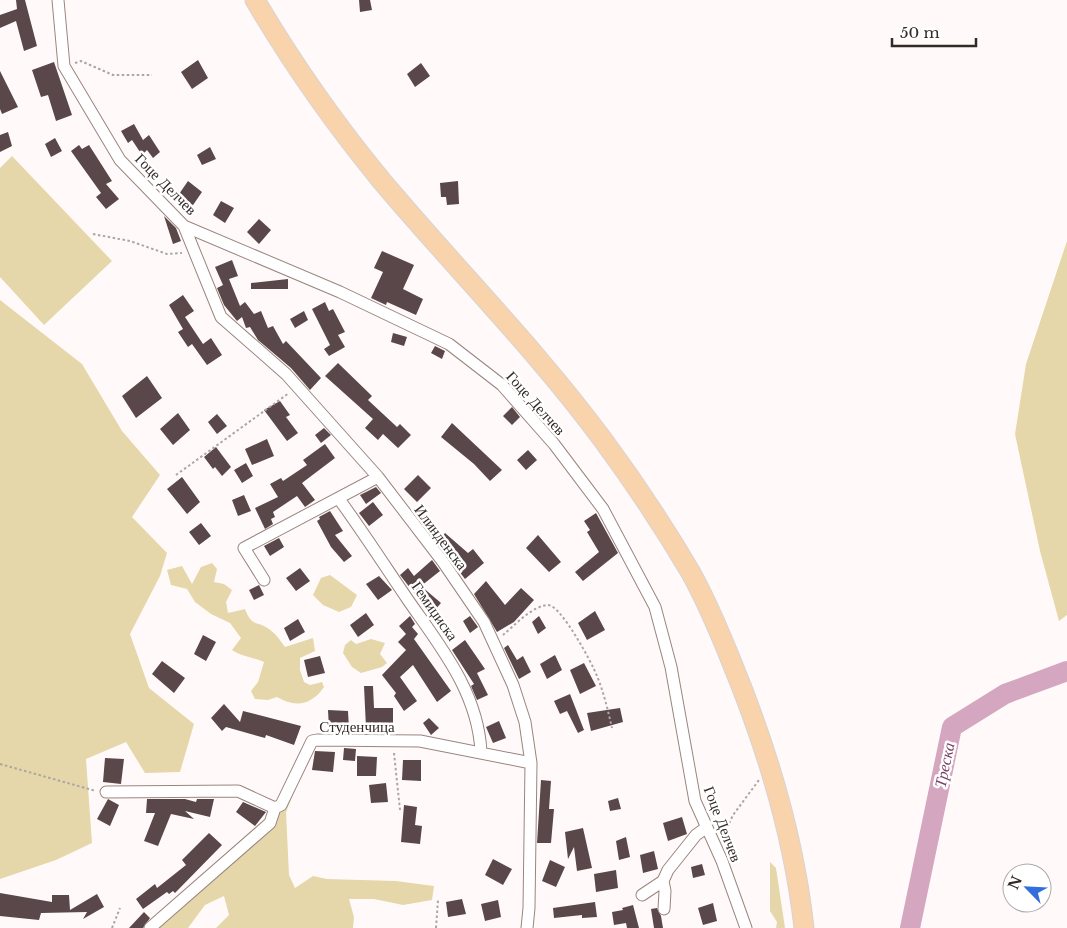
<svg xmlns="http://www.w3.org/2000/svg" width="1067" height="928" font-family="'Libre Baskerville',serif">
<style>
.green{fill:#e5d7a9}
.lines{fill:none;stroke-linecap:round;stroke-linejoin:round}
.river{stroke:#d4a6c0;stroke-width:20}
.building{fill:#5a4749}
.street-casing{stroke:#9a857e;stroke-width:13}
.primary-casing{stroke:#d6d4d4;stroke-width:21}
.path{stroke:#aca5a3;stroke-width:2;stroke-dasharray:2.5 2.5;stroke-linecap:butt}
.street{stroke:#fff;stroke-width:11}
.primary{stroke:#f9d3ab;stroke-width:19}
.labels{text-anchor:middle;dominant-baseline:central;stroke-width:5;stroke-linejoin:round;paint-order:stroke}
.street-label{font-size:15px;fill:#332a28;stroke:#fff}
.water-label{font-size:16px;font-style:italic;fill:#7a4065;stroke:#fff}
</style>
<rect width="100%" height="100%" fill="#fffaf9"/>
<path class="green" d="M12,156L112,261L44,325L0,277V168Z
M1067,241V615L1059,621L1040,551L1015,434L1026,364Z
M0,300L82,364L122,431L160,475L132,517L167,553L160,576L130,634L149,688L194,724L180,772L145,773L126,742L86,759L92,843L56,860L0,879Z
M212,563L217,569L214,582L224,584L232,590L226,602L228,613L245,609C252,628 257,620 269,629C276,634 280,640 285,647L313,638L315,651L300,658V670L304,682L310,685L322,682L324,687C312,705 295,708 277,697L268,700L255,699L251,691L258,682L264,662C253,657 242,657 232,650L241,638L230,623L211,614L195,602L187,589L171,585L167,570L182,566L192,584L201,567Z
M330,575L357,595L351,607L339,612L323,605L313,595L321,578Z
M371,639L385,643L380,654L387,663L382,667L361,673L352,667L343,653L345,645L351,640L356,644Z
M299,780L286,812L289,875L295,888L313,876L327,879L396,881L434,886L432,900L403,905L374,899H349L354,917L353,928H216L229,915L224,896L205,905L188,928H158L264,836Z
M770,862L776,868L785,928H776L777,922L770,911Z"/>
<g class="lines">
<path class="river" d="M910,928L952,727L1005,694L1067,671"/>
</g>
<path class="building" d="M16,0H25L37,46L24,51L16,21L0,28V15L17,9Z
M359,0H370L372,10L360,12Z
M198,60L208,78L192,89L181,72Z
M54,62L72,115L56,121L48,95L41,97L32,70Z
M421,63L430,76L415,87L407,74Z
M0,71L18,107L2,114L0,109Z
M134,124L143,140L149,135L160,152L153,158L147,150L142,155L132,140L128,143L121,131Z
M8,132L12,146L0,152V135Z
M55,138L62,151L51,157L45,144Z
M79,145L82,149L89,145L112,181L106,184L119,199L106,209L96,197L101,193L71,151Z
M210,147L216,159L202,165L197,155Z
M188,181L202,192L191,208L177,197Z
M458,181L459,204L447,205L446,197H441L440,183Z
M221,201L234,208L225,223L213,215Z
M164,216L176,228L181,241L173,244Z
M259,219L271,230L259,244L247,232Z
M382,251L414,265L403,289L423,299L416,315L387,302L386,305L371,298L383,272L374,268Z
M232,260L238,276L229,279L240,306L245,302L254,314L261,311L268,328L273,326L283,344L286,341L321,378L310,390L291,368L258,340L250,327L246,328L242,317L237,321L224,305L217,288L223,285L215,267Z
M288,279V289H251V283Z
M183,295L194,311L185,317L203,344L211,338L222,355L207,365L192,344L188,347L178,332L183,329L169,305Z
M325,302L329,311L333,309L345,332L338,335L345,347L329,356L324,349L330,345L312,309Z
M304,311L308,320L295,328L290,319Z
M393,333L407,337L404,346L391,342Z
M435,346L445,351L442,359L431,353Z
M338,363L372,396L368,400L397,427L400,424L411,435L398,448L383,434L378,440L365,428L373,419L325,376Z
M147,376L162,398L136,418L122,396Z
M280,401L290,415L286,417L298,433L287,441L264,410Z
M512,407L520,417L512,425L503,416Z
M178,413L190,430L173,445L160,429Z
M217,414L227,426L217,434L208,422Z
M452,423L502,470L490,481L474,464L441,437Z
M324,428L331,435L321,443L315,435Z
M267,439L274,456L252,465L245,449Z
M325,444L335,458L302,483L315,500L305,507L297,496L273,512L275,517L271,519L273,524L265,529L255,508L278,497L270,484L281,478L283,481L307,465L303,460Z
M216,447L231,467L222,476L215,467L213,469L204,457Z
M528,450L537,460L526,470L517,460Z
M246,463L253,476L242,483L234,470Z
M418,475L431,488L417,502L404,489Z
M182,477L200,502L187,514L167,489Z
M376,487L381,493L366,504L360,495Z
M244,495L251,511L238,516L232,500Z
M373,502L383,515L369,526L359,513Z
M330,511L343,531L335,535L352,556L344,562L331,547L317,521L320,519L319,517Z
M596,513L618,553L583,581L575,572L599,552L587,532L590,530L584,521Z
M201,523L211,536L199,545L189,532Z
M445,533L468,553L473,549L484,563L465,579L437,542Z
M538,535L561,562L549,572L526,548Z
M279,538L284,547L270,556L264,546Z
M432,560L440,571L421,586L441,603L434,611L414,593L400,575L408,568L414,576Z
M300,568L310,581L296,591L286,578Z
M379,576L392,590L378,600L366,584Z
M486,581L505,605L521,588L534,600L514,622L497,632L474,594Z
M259,585L264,595L254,600L249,590Z
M595,611L605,630L587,640L578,623Z
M366,613L374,625L358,637L350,625Z
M410,616L415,624L412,627L418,634L414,639L451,691L437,702L413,665L400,677L417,701L404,711L394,696L396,693L382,675L406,650L398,642L406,634L399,626Z
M470,616L478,627L470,633L463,621Z
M539,616L546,628L538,634L532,622Z
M298,619L305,632L290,641L284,628Z
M203,635L216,642L206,661L194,654Z
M465,640L485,669L477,673L488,695L477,700L471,686L474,684L452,650Z
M508,645L517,660L523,656L531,672L519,679L504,648Z
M555,655L562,670L547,679L540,664Z
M320,656L325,673L308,677L304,660Z
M162,661L185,678L174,693L152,674Z
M584,663L596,686L580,694L570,670Z
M364,686H373L374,708H393V728H366Z
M570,694L584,730L578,733L567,711L560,714L554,701Z
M224,704L240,722L243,711L301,726L294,745L266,735L265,738L226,727L222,731L211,718Z
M620,708L623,722L591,731L587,713Z
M328,710L348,711L349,729H329Z
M429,718L439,728L431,735L423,723Z
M499,721L506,738L493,743L486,727Z
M344,748L356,749L355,761L343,760Z
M315,751L335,752L333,772L312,770Z
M357,756L377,757L376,776H357Z
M105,758L124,759L121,784L103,782Z
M403,760H421V781L402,780Z
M541,780L551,781L549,809H554L551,843H537Z
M386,783L388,802L371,803L369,785Z
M618,798L621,809L610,811L608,801Z
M108,799L119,805L110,826L97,819Z
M147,799H185L196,802L197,799H214L210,817L185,811L194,819L171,814L158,846L144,841L155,813H146Z
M243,802L266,812L255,826L236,812Z
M404,805L417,807L415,825L422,826L420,844L401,842Z
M682,817L687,834L668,841L663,823Z
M583,828L592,868L577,871L574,847L568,859L565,832Z
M209,833L222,845L175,893L173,891L169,894L167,892L143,909L136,899L155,884L157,888L186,865L182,860Z
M626,837L630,857L619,860L616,841Z
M654,851L658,869L643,873L640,855Z
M493,859L512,869L503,885L485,875Z
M550,860L565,867L556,887L542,881Z
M702,864L705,875L693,878L691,867Z
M616,870L618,888L596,892L594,874Z
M0,893L52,902V895H69L70,910L97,894L104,907L83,919L87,912L41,913L39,920L0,916Z
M462,899L466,914L448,917L446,902Z
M498,900L501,917L485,921L481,904Z
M595,902L597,917L582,918V915L554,918L553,908Z
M713,903L717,921L703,925L698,908Z
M633,905L639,928H627L626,923L614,925L612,912L623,910L622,908Z
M657,908L661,916L663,928H654L651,909Z
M144,912L150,918L143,928H129Z"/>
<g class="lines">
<defs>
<path id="street" d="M58,0L64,66L120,160L184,226L340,292L449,344L502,385L554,444L603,509L655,607L671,667L695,801L722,861L746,928
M184,226L221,317L286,374L378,477L443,562L484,622L513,685L525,722L531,763L529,908L527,928
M339,499C363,532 385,566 408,600C440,646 478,692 481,752
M264,580L244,548L378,477
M106,792L238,791L275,808L281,805L312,741L317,740L420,741L531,763
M663,881L665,891L664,909
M642,895L663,881L668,870L696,835L707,827
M150,928L270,823L275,808"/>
<path id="primary" d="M255,0C292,63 335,124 381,180C454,267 535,348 603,440C634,482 664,527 691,573C707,602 720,633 732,663C767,748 794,837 804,928"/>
</defs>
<use href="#street" class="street-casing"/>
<use href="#primary" class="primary-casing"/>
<path class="path" d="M75,63L81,61L113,75H152
M93,234L130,241L167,254L182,253
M176,475L289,393
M503,635C515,625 532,606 548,605C561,605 592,663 597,676C604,693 608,711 612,728
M394,753L400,810
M0,764L96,791
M723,837L733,815L759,780
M112,928L120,908
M436,928L438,900"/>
<use href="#street" class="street"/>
<use href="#primary" class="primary"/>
</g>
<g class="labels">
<g class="street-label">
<text transform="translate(166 184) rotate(45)">Гоце Делчев</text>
<text transform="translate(536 403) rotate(48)">Гоце Делчев</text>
<text transform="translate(441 537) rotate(53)">Илинденска</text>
<text transform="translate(435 611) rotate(55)">Гемиџиска</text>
<text x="357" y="726">Студенчица</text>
<text transform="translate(723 824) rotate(69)">Гоце Делчев</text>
</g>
<g class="water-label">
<text transform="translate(944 765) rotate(-78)">Треска</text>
</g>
</g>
<g transform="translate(1027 888) rotate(294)"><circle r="24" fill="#ffffff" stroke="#adaaa9"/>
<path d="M0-4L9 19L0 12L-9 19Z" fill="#326edc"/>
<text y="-8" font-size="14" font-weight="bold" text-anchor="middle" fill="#332a28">N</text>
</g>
<path d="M892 38v8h84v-8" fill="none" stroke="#332a28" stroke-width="2.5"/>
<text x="900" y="38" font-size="15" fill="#332a28" stroke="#ffffff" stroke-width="4" paint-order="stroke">50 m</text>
</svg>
